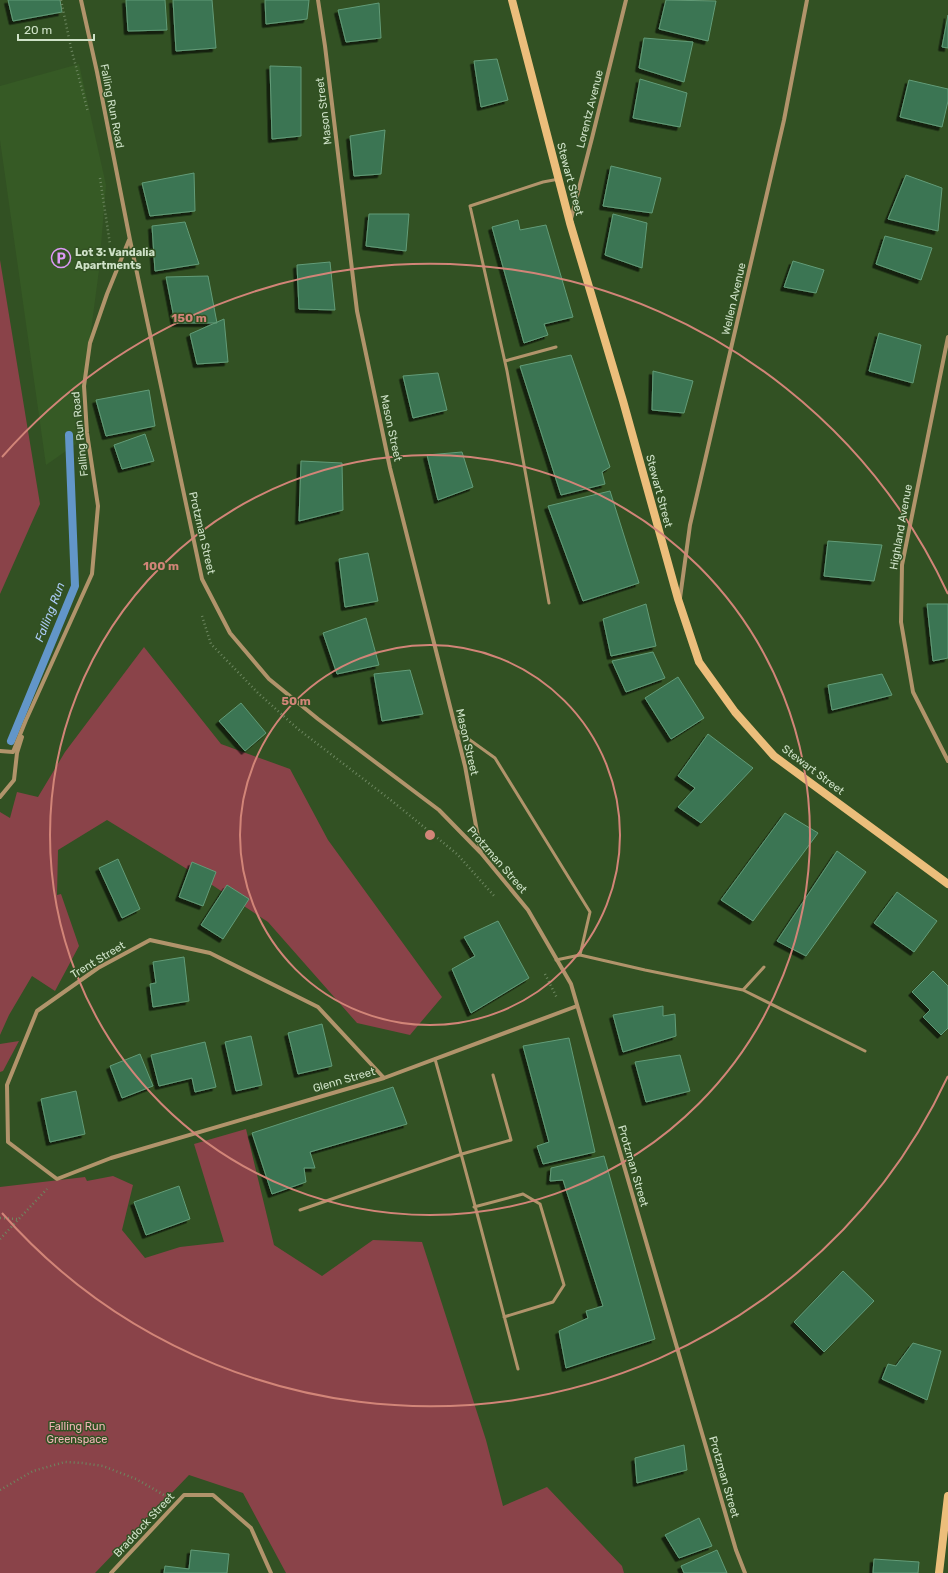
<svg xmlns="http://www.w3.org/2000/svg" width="948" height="1573" font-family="Rubik,sans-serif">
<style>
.built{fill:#365a25}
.green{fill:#8a4349}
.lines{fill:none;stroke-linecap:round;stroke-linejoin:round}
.stream{stroke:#6296c9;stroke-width:8}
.building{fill:#3b7453;stroke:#629c78;filter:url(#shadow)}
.path{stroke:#6d8760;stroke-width:2.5;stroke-dasharray:1 3;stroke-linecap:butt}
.lane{stroke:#b1946b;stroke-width:3}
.street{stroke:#b1946b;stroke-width:4}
.secondary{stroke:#ecbe7b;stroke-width:8}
.ring{fill:none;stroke:#d28578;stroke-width:2}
.labels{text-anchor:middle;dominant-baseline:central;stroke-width:3;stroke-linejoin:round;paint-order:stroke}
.street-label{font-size:11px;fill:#cfe2c8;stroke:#325123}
.poi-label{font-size:11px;font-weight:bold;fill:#cfe2c8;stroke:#325123;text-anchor:start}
.park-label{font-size:11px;fill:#f0b4b6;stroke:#325123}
.water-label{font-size:12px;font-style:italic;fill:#adccf8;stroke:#325123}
.centre{fill:#d28578;stroke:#325123;stroke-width:2}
.ring-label{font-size:12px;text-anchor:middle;font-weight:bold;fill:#d28578;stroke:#325123;stroke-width:3;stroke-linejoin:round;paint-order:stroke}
</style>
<defs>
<filter id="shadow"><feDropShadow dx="-3.5" dy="3.5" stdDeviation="0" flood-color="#0009"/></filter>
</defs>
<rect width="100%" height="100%" fill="#325123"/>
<path class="built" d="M79,64L106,185L99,270L76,444L46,465L0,140V86Z"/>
<path class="green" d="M0,260L40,504L0,594Z
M144,647L221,744L290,769L328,840L442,997L410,1035L357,1023L268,922L200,877L107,820L58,850L57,895L61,894L79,946L55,991L32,976L9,1015L0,1035V812L10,818L17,792L38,797L65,752Z
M19,1041L3,1071L0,1072V1044Z
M246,1129L274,1245L322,1276L373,1240L422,1242L486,1440L503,1506L547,1487L622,1566L624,1573H286L243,1493L189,1475L95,1573H0V1187L85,1177L87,1181L113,1176L133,1185L122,1230L145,1258L180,1247L224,1242L194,1144Z"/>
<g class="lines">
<path class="stream" d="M11,741L75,586L69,435"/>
</g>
<path class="building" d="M8,0H60L62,12L13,21Z
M126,0H165L167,30L128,31Z
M173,0H212L216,48L176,51Z
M265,0H309L307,19L266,24Z
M666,0L716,1L708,41L659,29Z
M379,3L381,38L346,42L338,10Z
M948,15V48L942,47Z
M644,38L693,42L684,82L639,68Z
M497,59L508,100L481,107L474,61Z
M270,66L301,67V136L272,139Z
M640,79L687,93L680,127L633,118Z
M909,80L948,89V101L942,127L900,117Z
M385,130L381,174L354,176L350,136Z
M611,166L661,178L652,213L603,206Z
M194,173L195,211L150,216L142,183Z
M906,175L942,188L938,231L888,219Z
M369,214H409L406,251L366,246Z
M613,214L647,223L642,268L605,255Z
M518,220L520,230L546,225L573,317L544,324L548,335L524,343L492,227Z
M185,222L199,264L155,271L152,226Z
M885,236L932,248L921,280L876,264Z
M793,261L824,270L816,293L784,287Z
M330,262L335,310L299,309L297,265Z
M208,276L217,323H175L166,277Z
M224,319L228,362L197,364L190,334Z
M879,333L921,345L913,383L869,371Z
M571,355L610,467L602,472L605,484L561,495L520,366Z
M653,371L693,381L684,413L652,410Z
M438,373L447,410L413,418L403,376Z
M149,390L155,426L106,436L96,400Z
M145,434L154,461L122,469L114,445Z
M462,452L473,487L438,500L427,455Z
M301,461L342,463L343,510L299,521Z
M610,491L639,583L583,601L548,506Z
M828,541L882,545L874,581L824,576Z
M368,553L378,601L345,607L339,559Z
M646,604L656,646L611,656L603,619Z
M927,604H948V658L933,661Z
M366,618L379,665L337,674L323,633Z
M653,652L665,678L626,692L612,661Z
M410,670L423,714L382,721L374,674Z
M882,674L892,695L832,710L828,685Z
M678,677L704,718L671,739L645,698Z
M241,703L266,733L245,751L219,721Z
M708,734L753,768L701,823L678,807L695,788L678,776Z
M785,813L818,833L753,921L721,900Z
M837,851L866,872L806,956L777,941Z
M118,859L140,909L122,918L99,868Z
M192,862L216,872L203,906L179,897Z
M227,885L249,899L223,939L201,925Z
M897,892L937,921L914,952L874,923Z
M498,921L529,978L471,1013L452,969L475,956L464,937Z
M184,957L189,1001L153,1007L150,984L156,983L153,962Z
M933,971L948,986V1028L941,1035L923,1017L930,1010L912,992Z
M663,1006V1016L675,1014L676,1036L623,1052L613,1015Z
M322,1024L332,1066L298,1074L288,1033Z
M251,1036L262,1085L236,1091L225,1042Z
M569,1038L595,1152L543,1164L537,1146L549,1142L523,1046Z
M205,1042L216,1087L195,1092L192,1078L159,1086L151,1055Z
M140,1054L153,1086L122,1098L110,1066Z
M680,1055L690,1091L646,1102L635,1062Z
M393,1087L407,1124L310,1152L315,1168H304L306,1182L272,1194L252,1133Z
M76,1091L85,1134L50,1142L41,1099Z
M604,1156L655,1339L566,1368L559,1331L588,1318L586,1311L603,1306L563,1180L550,1181L551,1168Z
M179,1186L190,1219L146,1235L134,1202Z
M843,1271L874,1301L824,1352L794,1322Z
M913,1343L941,1351L927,1400L882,1379L888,1364L896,1366Z
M684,1445L687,1470L637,1483L635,1458Z
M699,1518L712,1546L679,1558L665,1535Z
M191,1550L229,1554L227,1573H164L165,1566L189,1569Z
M717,1550L727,1573H684L681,1566Z
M874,1559L919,1562L918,1573H873Z"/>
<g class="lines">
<path class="path" d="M61,0L71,48L88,112
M100,178L110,244
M202,616L211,644L258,693L298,729L392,801L457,854L495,897
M545,974L557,998
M0,1218L18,1219
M0,1239L47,1189
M0,1490L33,1471L65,1462L82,1463L103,1466L136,1479L164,1495"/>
<path class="lane" d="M505,361L556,347
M549,603L507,371L470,206L543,182L559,179
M456,730L495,758L590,912L580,955
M556,960L580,955L645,970L743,990L764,967
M743,990L865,1051
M435,1059C464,1162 491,1266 518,1369
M474,1207L523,1194L540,1204L564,1285L553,1302L504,1317
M300,1210L462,1154L511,1140L493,1075"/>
<path class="street" d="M81,0L97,72L130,240L202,579L230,633L269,679L318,719L439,810L481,853L528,910L571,984L736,1550L745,1573
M318,0L325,46L357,311L390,468L465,766L481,853
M571,219L592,138L626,0
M948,337L902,565L901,622L913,692L948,761
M680,598L690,525L784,120L807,0
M0,751L13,752L26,720L92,574L98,506L87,433L84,386L90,343L107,294L129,240
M0,797L14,780L17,753L22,737
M384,1078L318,1007L210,953L150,940L98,968L37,1011L7,1085L8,1142L57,1179L111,1158L384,1078L577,1006
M111,1573L184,1495H213L251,1528L271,1573"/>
<path class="secondary" d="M512,0L570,223L623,401L678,599L699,662L735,712L774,756L948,884
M939,1573L948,1496"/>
</g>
<g class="ring">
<circle cx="430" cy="835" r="190"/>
<circle cx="430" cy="835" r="380"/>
<path d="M948 1076A571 571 0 0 1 2 1213M2 457A571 571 0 0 1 948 594"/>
</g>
<defs>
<symbol id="parking-ring" viewBox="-11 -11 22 22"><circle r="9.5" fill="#325123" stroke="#dc99f5" stroke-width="1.5"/><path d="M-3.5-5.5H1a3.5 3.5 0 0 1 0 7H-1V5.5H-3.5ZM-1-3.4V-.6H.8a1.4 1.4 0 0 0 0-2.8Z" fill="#dc99f5"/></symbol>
</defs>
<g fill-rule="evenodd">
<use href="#parking-ring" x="50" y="247" width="22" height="22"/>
</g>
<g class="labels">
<g class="street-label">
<text transform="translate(112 106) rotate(79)">Falling Run Road</text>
<text transform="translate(590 109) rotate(-76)">Lorentz Avenue</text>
<text transform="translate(324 111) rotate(-97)">Mason Street</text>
<text transform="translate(570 179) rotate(75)">Stewart Street</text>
<text transform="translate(734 299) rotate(-77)">Wellen Avenue</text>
<text transform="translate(391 428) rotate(78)">Mason Street</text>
<text transform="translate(80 434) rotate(-96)">Falling Run Road</text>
<text transform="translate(659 491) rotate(75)">Stewart Street</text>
<text transform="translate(901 527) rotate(-80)">Highland Avenue</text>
<text transform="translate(202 533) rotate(77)">Protzman Street</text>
<text transform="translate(467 742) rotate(77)">Mason Street</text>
<text transform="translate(813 770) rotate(37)">Stewart Street</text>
<text transform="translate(497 860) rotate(49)">Protzman Street</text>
<text transform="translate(98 960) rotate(-31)">Trent Street</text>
<text transform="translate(344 1080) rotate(-16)">Glenn Street</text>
<text transform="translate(633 1166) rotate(74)">Protzman Street</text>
<text transform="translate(724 1477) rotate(74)">Protzman Street</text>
<text transform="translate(144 1525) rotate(-47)">Braddock Street</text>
</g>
<g class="poi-label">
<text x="75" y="252">Lot 3: Vandalia<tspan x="75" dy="13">Apartments</tspan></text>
</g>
<g class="park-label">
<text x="77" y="1426">Falling Run<tspan x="77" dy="13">Greenspace</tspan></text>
</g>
<g class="water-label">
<text transform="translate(50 612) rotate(-69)">Falling Run</text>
</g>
</g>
<circle cx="430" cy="835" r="6" class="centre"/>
<g class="ring-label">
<text x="189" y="322">150 m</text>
<text x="161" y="570">100 m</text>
<text x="296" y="705">50 m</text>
</g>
<path d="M18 34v6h76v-6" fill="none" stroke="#cfe2c8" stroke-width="2"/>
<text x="24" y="34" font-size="12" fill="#cfe2c8" stroke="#325123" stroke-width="3" paint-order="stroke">20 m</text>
</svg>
